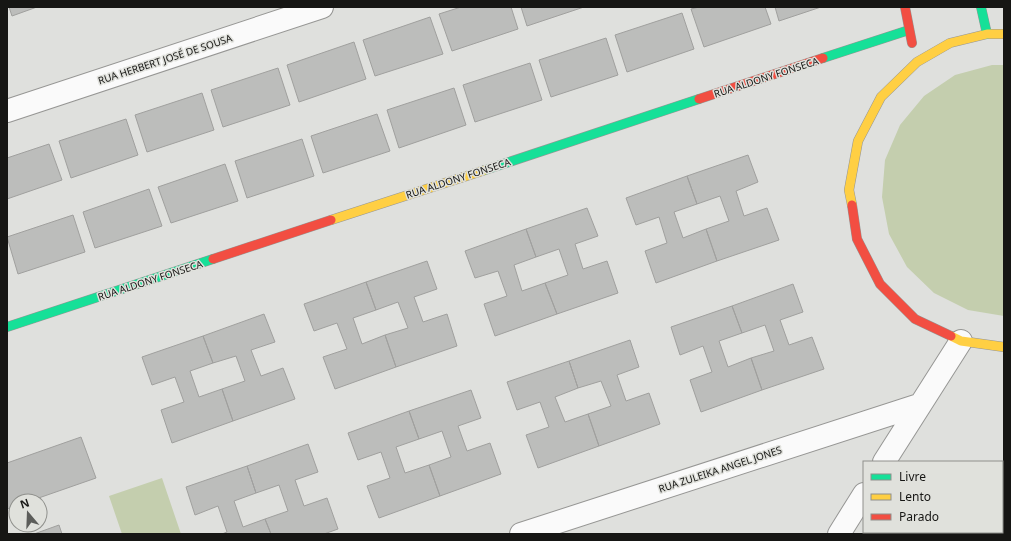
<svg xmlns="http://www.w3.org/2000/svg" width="1011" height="541" font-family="'Noto Sans',sans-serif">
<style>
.green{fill:#c4ceae}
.building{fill:#bcbdbb;stroke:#a0a09e}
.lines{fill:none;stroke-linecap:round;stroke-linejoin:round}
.street-casing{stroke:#969694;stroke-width:24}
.fast-casing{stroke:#969694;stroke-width:10}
.slow-casing{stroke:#969694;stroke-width:10}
.jam-casing{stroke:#969694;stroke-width:10}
.street{stroke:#fafafa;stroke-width:22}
.fast{stroke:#16e098;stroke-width:9}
.slow{stroke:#ffcf43;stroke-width:9}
.jam{stroke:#f24e42;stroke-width:9}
.labels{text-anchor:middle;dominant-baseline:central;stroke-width:3;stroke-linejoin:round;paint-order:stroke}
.street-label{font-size:10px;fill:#161614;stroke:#e0e1dc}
</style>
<rect width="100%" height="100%" fill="#dfe0dd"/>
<path class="green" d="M992,65H1004V316L968,310L934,293L907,267L889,234L882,197L885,160L900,125L924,96L955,75Z
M162,478L181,534H122L109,496Z"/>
<path class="building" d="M9,7H37L12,16Z
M461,7H511L518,29L452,51L439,14Z
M521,7H584L527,26Z
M699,7H765L771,24L704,47L691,9Z
M775,7H821L779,21Z
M682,13L694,49L627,72L615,35Z
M430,17L443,54L375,76L363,40Z
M606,38L618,75L551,97L539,60Z
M354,42L366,79L299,102L287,65Z
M530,63L542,100L475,122L463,85Z
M278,68L290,105L223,127L211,90Z
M454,88L466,125L399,148L387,110Z
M202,93L214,130L147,152L135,115Z
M377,114L390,151L323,173L311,136Z
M126,119L138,155L71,178L59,141Z
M302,139L314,176L247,198L235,161Z
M49,144L62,180L7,199V158Z
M748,155L758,182L736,191L744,216L767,208L779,240L717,261L706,229L729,221L720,196L697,204L687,176Z
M225,164L238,201L171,223L158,187Z
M687,176L697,204L674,212L683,238L706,229L717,261L656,283L645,251L667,243L659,217L636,225L626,198Z
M149,189L162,226L95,248L83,212Z
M587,208L598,236L575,244L583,269L607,261L618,293L557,314L545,283L568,275L559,249L536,257L526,229Z
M73,215L85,252L18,274L7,237Z
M526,229L536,257L514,265L522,291L545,283L557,314L495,336L484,304L507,296L498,271L475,278L465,251Z
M427,261L437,289L414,297L423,322L447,314L457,346L396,367L385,335L408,328L398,302L376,310L366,282Z
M366,282L376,310L353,318L362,344L385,335L396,367L335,389L323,357L347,349L337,323L314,331L304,304Z
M793,284L803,312L780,320L789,345L812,337L824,369L762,390L751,358L774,351L765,325L742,333L732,306Z
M732,306L742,333L719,341L728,367L751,358L762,390L701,412L690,380L712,372L703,346L680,355L671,327Z
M264,314L275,342L251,350L261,376L283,368L295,399L233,421L222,389L245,381L236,356L213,363L203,336Z
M203,336L213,363L190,371L199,397L222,389L233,421L172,443L161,410L184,402L175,377L152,385L142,357Z
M630,340L639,367L617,375L626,401L649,393L660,424L599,446L588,414L611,406L601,381L578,388L569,361Z
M569,361L578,388L555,397L565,422L588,414L599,446L538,468L526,435L549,427L540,402L517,410L507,382Z
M471,390L481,418L458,426L467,451L490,443L501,474L440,496L429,465L451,457L442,431L419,439L409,411Z
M409,411L419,439L396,447L405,473L429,465L440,496L379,518L367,486L390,478L381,452L358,460L348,433Z
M81,437L96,478L30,501H16V506L7,509V463Z
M308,444L318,472L295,480L304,506L327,498L338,529L324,534H271L265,519L288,511L279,485L256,493L247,466Z
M247,466L256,493L234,501L243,527L265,519L271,534H222L227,532L218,506L195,515L186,487Z
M59,525L62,534H34Z"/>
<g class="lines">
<defs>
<path id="street" d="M7,111L322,7
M884,462L961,341
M521,534L919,405
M839,534L864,494"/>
<path id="fast" d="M981,7L987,34
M823,58L909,30
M485,170L699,99
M7,327L213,259"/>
<path id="slow" d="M852,205L849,190L858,141L881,97L917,62L950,43L987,34H1004
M331,220L485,170
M951,336L961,341L1004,347"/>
<path id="jam" d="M905,7L912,43
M699,99L823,58
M852,205L857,239L880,284L915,319L951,336
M213,259L331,220"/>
</defs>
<use href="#street" class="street-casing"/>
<use href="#fast" class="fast-casing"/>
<use href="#slow" class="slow-casing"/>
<use href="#jam" class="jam-casing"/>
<use href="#street" class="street"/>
<use href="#fast" class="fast"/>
<use href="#slow" class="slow"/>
<use href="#jam" class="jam"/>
</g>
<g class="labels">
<g class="street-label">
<text transform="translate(165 59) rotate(-18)">RUA HERBERT JOSÉ DE SOUSA</text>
<text transform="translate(766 77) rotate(-18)">RUA ALDONY FONSECA</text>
<text transform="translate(458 178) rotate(-18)">RUA ALDONY FONSECA</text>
<text transform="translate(150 280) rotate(-18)">RUA ALDONY FONSECA</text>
<text transform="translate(720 469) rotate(-18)">RUA ZULEIKA ANGEL JONES</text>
</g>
</g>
<rect width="1011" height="541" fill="none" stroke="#161614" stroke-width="16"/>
<rect x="863" y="461" width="140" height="72" fill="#e0e1dc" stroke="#8f908c"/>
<rect x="871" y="474" width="20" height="6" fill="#16e098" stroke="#8f908c"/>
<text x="899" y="481" font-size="12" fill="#161614">Livre</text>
<rect x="871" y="494" width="20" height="6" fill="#ffcf43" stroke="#8f908c"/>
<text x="899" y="501" font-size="12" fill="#161614">Lento</text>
<rect x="871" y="514" width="20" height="6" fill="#f24e42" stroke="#8f908c"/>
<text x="899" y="521" font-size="12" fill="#161614">Parado</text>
<g transform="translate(28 513) rotate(341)"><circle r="19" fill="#e0e1dc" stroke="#8f908c"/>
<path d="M0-3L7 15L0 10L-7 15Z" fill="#5c5d5a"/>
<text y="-6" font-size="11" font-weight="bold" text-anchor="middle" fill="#161614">N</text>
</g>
</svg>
